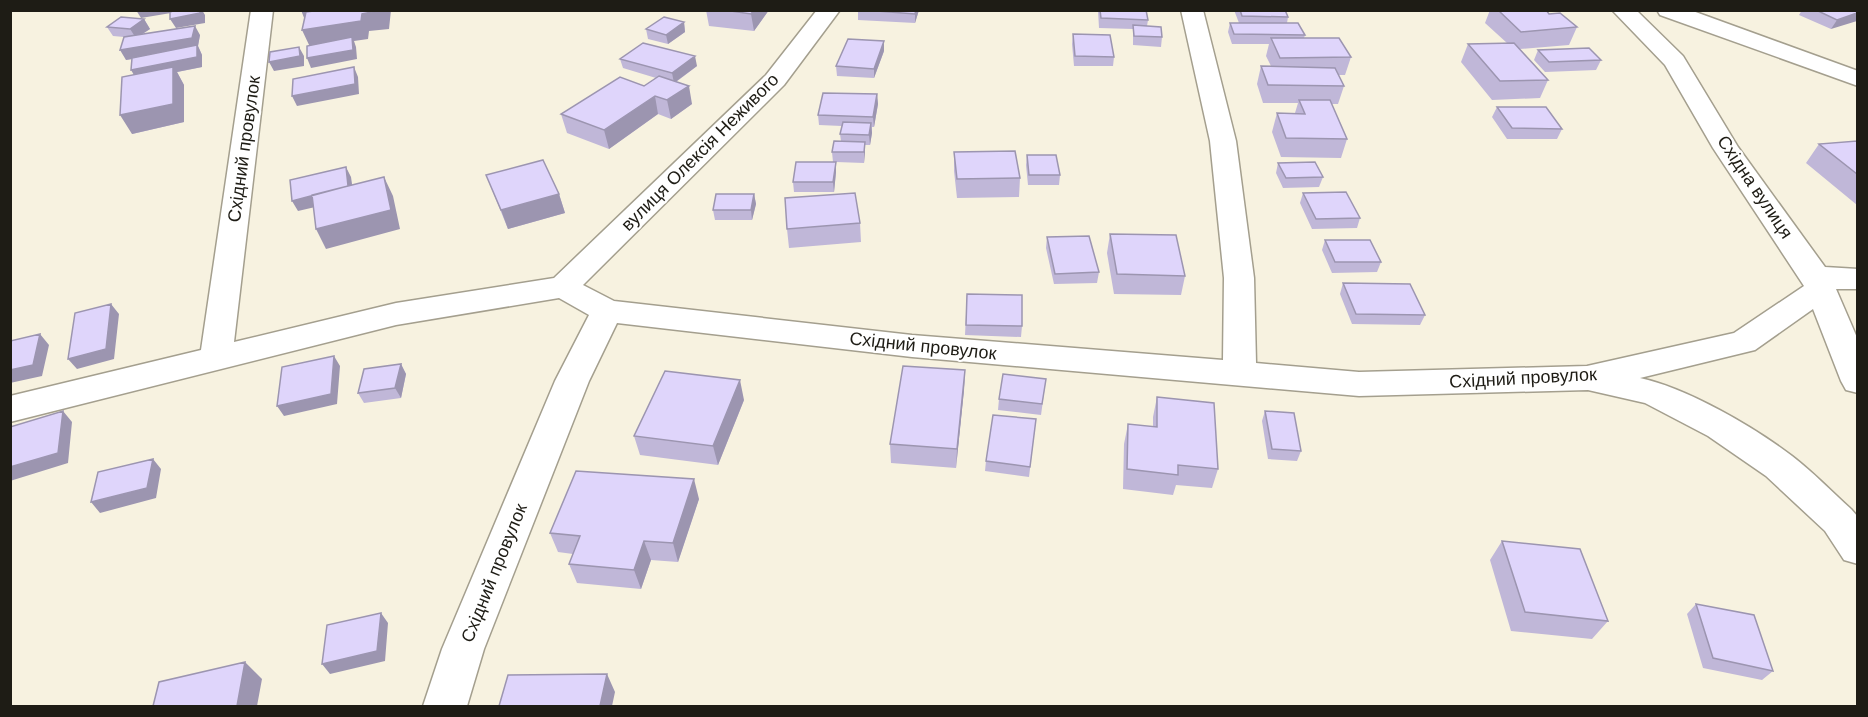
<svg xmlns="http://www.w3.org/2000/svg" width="1868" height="717" font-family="Arial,sans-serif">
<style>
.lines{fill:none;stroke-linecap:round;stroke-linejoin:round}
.minor-casing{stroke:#a49f8e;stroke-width:3}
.minor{fill:#fff;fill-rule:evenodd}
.wall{fill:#c0b7d8}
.shaded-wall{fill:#9c95b0}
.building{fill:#dfd5fb;stroke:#9c95b0;stroke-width:1.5}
.labels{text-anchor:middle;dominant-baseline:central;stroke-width:4.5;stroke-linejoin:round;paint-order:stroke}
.street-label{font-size:18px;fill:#1e1c15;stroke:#fff}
</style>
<rect width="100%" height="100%" fill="#f7f2e0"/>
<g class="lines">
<defs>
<path id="minor" d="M251,10H273L234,342L396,303L554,278L766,75L817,10H840L784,85L583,285L614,301L912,335L1223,360L1224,278L1210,141L1181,10H1203L1236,141L1254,278L1256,363L1359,372L1587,366L1734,333L1804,286L1713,148L1665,65L1612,10H1636L1683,56L1738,147L1825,267L1858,269V289H1836L1858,340V393L1846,390L1841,381L1813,309L1755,350L1640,378C1687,388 1754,427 1792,456C1813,472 1832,492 1851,509L1858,517V564L1844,560L1825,531L1766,476L1708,436L1645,403L1588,390L1359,396L912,357L617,323L589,381L484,649L467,706H423L442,649L555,381L589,315L559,298L396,325L10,422V396L201,350Z
M1657,10H1690L1858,71V86L1660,15Z"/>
</defs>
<use href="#minor" class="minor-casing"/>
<use href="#minor" class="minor"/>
</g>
<path class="wall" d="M706,10H769L754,31L709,26Z
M858,10H919L915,23L858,20Z
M1098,10H1146L1148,20L1147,26L1162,37L1161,47L1133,45V29L1099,28Z
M1234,10H1285L1288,17L1287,23L1305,35L1304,38L1351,57L1345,75H1338L1344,86L1338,104H1331L1347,139L1341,158L1281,157L1272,132L1277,113H1295L1298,103H1263L1257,84L1261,66H1271L1266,56L1269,44H1232L1228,32L1230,23H1239Z
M1490,10H1546L1549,14L1577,27L1569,45L1520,49L1548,80L1540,98L1492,100L1461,62L1468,44L1507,43L1485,23Z
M1802,10H1857L1831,29L1799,15Z
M144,19L150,29L141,35H200L198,46L202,55V67L177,72L184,85V122L132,134L134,75L132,59L126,60L124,37L113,36L107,27Z
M684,22L685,32L668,44L648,39L646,29Z
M1073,34L1114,57L1113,66H1074L1072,44Z
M1538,50L1601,60L1596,70L1545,72L1534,60Z
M884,51L874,78L837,76L836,66Z
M620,59L697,66L676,82L692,104L671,119L658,114L609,149L567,133L561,114L644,86L656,78L623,68Z
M877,94L878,104L874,127H872V133L870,145H865L864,163L836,162V172L834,192H794L793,182L833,162L832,152L841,141L840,134L842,126L819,125L818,115Z
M1497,107L1562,129L1557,139H1507L1492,117Z
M1857,141V205L1806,163L1819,144Z
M954,152L1020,178L1019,197L957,198L954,171Z
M1027,155L1060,175L1059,185H1028L1026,165Z
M1278,163L1323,177L1319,187L1283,188L1276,173Z
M486,175L559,194L565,213L508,229Z
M1303,193L1360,218L1357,228L1312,229L1300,203Z
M754,194L756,204L752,220H715L713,210Z
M860,223L861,242L789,248L787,229Z
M1110,234L1185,276L1181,295L1114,294L1107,253Z
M1047,237L1099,272L1097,283L1054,284L1046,248Z
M1325,240L1381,262L1377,272L1332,273L1322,250Z
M1343,283L1425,315L1420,325L1352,324L1340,294Z
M967,294L1022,326L1021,337L965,335Z
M401,364L406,374L401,398L364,403L358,393Z
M965,370L964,390L956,468L891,463L890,444Z
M1046,379L1041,415L998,410L999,399Z
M1157,397L1218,469L1212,488L1176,485L1173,495L1123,489L1124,444L1128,424L1153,427V417Z
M744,400L718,465L640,455L634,436Z
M1265,411L1301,451L1297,461L1268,459L1262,421Z
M1036,419L1029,477L985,471L986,461Z
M699,499L678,562L651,560L641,589L577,583L569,564L573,554L558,552L550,533Z
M1502,541L1608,621L1592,639L1511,631L1490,560Z
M1696,604L1773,671L1762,680L1703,668L1687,614Z"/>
<path class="shaded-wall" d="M136,10H189L141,18Z
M200,10H202L205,15V23L176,28L170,19Z
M301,10H339L306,23Z
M382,10H391L389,29L369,31L368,39L354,41L356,47L357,59L311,68L307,58L310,47L302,30L362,14Z
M754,10H769L754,31L751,14Z
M916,10H919L915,23V14Z
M1857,13V21L1831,29L1837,20Z
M144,19L150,29L136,38L130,29Z
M684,22L685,32L668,44L666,35Z
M195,26L200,35L198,46L202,55V67L177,72L184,85V122L132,134L120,115L137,80L131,70L197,48L126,60L120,50Z
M884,41V51L874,78V69Z
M299,47L304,56V66L274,71L269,62Z
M695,56L697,66L674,83L672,73Z
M354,67L358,77L359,94L297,106L292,96Z
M689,86L692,104L671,119L667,100Z
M877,94L878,104L874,127L873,117Z
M655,96L658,114L609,149L604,130Z
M871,123L872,133L870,145L869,135Z
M865,142V152L864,163V152Z
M836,162V172L834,192L833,182Z
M346,167L351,177L354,198L298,211L292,201Z
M384,177L393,196L400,229L326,249L316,229Z
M559,194L565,213L508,229L501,210Z
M754,194L756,204L752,220L751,210Z
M111,304L119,314L114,359L77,369L68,359Z
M40,334L49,345L42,376L10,383V370Z
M334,356L340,366L337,404L284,416L277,406Z
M401,364L406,374L401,398L395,388Z
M965,370L964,390L956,468L957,449Z
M740,380L744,400L718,465L713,446Z
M63,411L72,422L68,463L10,481V467Z
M153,459L161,469L156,498L100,513L91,502Z
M694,479L699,499L678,562L673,543Z
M644,541L651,560L641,589L634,570Z
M381,613L388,623L385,661L330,674L322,664Z
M245,662L262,679L257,706H237Z
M607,674L615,692L612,706H600Z"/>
<path class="building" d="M176,10H200V13L170,19V12Z
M321,10H382L362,14L361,21L302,30L306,12Z
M724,10H754L751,14Z
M864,10H916L915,14Z
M1100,10H1146L1148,20L1101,18Z
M1240,10H1285L1288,17L1242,16Z
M1498,10H1546L1549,14L1560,13L1577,27L1521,32Z
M1816,10H1857V13L1837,20Z
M121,17L144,19L130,29L107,27Z
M664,17L684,22L666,35L646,29Z
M1230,23H1298L1305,35L1234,34Z
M1133,25L1161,27L1162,37L1134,36Z
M195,26L192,38L120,50L124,37Z
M1073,34L1110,35L1114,57L1075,56Z
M352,37L353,50L307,58V46Z
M1271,38H1339L1351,57L1280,58Z
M848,39L884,41L874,69L836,66Z
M643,43L695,56L672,73L620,59Z
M1514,43L1548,80L1500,81L1468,44Z
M197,45V57L131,70L132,58Z
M299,47L300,56L269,62L270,52Z
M1589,48L1601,60L1549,62L1538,50Z
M1261,66L1335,68L1344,86L1268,85Z
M173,67V104L120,115L122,77Z
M354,67L355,84L292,96L293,79Z
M659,76L689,86L667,100L655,96L604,130L561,114L620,77L644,86Z
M823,93L877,94L873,117L818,115Z
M1299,100H1330L1347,139L1286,138L1277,113L1305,114Z
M1497,107H1546L1562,129L1512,128Z
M843,122L871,123L869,135L840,134Z
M834,141L865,142L864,152H832Z
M1857,141V174L1819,144Z
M1015,151L1020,178L957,179L954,152Z
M1027,155H1056L1060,175H1029Z
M543,160L559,194L501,210L486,175Z
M796,162H836L833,182H793Z
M1315,162L1323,177L1286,178L1278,163Z
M346,167L348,186L292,201L290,180Z
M384,177L391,210L316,229L312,195Z
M1346,192L1360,218L1316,219L1303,193Z
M855,193L860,223L787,229L785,198Z
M716,194H754L751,210H713Z
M1110,234L1176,235L1185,276L1117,274Z
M1089,236L1099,272L1055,274L1047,237Z
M1325,240H1370L1381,262H1335Z
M1343,283L1410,284L1425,315L1356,314Z
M967,294L1022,295V326L966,325Z
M111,304L106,349L68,359L75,313Z
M40,334L33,365L10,370V341Z
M334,356L331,394L277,406L282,367Z
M401,364L395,388L358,393L364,369Z
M903,366L965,370L957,449L890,444Z
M665,371L740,380L713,446L634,436Z
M1003,374L1046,379L1042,404L999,399Z
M1157,397L1214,403L1218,469L1178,465V475L1127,469L1128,424L1157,427Z
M63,411L58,453L10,467V427Z
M1265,411L1294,413L1301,451L1272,449Z
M993,415L1036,419L1030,467L986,461Z
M153,459L147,488L91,502L98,472Z
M576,471L694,479L673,543L644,541L634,570L569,564L580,536L550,533Z
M1502,541L1580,549L1608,621L1525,612Z
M1696,604L1754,615L1773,671L1713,658Z
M381,613L377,651L322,664L327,625Z
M245,662L237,706H153L159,682Z
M607,674L600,706H499L508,675Z"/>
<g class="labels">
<g class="street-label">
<text transform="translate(244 149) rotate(-82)">Східний провулок</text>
<text transform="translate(700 152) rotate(-45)">вулиця Олексія Неживого</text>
<text transform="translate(1755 187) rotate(56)">Східна вулиця</text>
<text transform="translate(923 346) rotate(6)">Східний провулок</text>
<text transform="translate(1523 378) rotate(-3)">Східний провулок</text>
<text transform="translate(494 573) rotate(-68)">Східний провулок</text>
</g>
</g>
<rect width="1868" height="717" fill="none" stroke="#1e1c15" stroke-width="24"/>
</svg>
